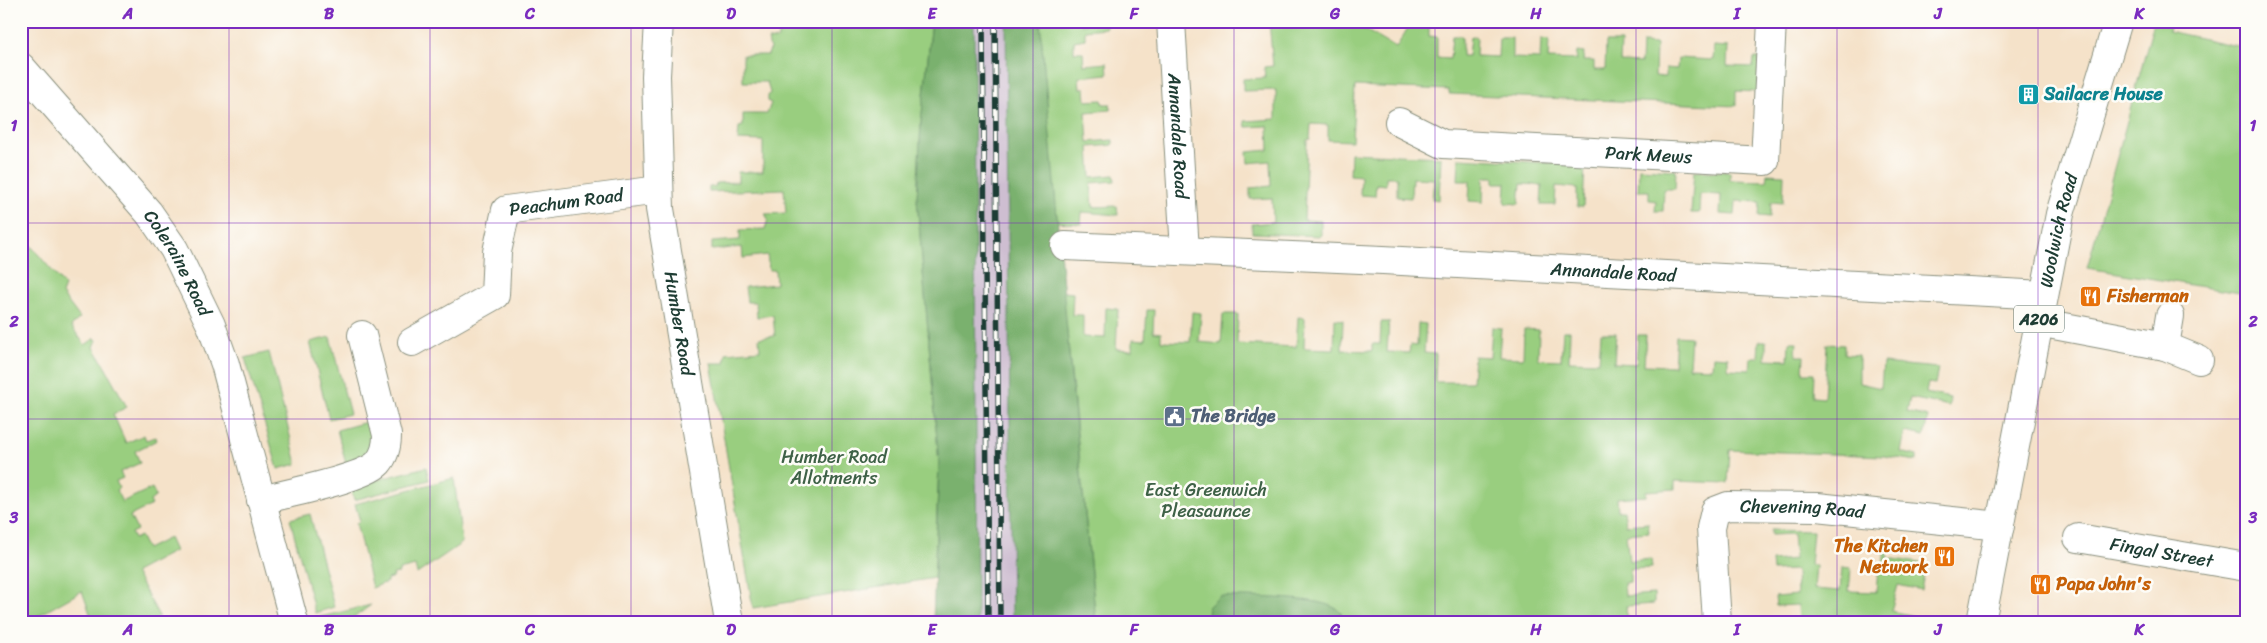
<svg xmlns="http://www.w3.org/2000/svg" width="2267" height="643" font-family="Sriracha,sans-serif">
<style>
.industrial{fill:#cebed1}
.green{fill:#99ce7f;stroke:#5c865a}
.forest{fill:#7ab16e;stroke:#4c7751}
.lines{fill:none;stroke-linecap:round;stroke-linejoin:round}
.minor-casing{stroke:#8a907e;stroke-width:30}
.primary-casing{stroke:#8a907e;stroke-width:30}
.minor{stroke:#fff;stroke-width:28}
.primary{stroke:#fff;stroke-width:28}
.rail-casing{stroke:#1f3d34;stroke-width:5.5}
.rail{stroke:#fdfcf7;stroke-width:4;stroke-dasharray:11;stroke-linecap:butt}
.grid{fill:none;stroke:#7b2cbf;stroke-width:1;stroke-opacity:0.55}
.labels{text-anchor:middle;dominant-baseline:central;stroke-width:5;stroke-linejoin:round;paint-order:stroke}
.shield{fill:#fdfcf7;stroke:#62766e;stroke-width:1}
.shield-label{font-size:16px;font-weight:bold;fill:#1f3d34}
.culture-label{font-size:18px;font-weight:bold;fill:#0d838f;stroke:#fdfcf7;text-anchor:start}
.street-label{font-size:18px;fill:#1f3d34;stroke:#fdfcf7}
.food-label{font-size:18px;font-weight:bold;fill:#c56008;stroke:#fdfcf7;text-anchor:start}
.service-label{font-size:18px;font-weight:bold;fill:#4e5e75;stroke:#fdfcf7;text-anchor:start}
.park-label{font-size:18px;fill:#3e6147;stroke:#fdfcf7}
.neatline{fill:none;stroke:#7b2cbf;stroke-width:2}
.grid-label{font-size:16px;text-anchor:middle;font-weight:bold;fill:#7b2cbf}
</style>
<rect width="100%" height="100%" fill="#fdfcf7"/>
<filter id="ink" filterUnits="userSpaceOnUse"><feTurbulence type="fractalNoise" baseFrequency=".02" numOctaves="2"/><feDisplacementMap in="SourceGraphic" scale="10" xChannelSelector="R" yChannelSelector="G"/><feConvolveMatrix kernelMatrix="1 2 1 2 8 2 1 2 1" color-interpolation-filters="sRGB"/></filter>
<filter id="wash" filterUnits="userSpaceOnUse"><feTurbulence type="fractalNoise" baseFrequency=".0096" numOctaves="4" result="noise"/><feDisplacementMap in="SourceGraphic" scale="20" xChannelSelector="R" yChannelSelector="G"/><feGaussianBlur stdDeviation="1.12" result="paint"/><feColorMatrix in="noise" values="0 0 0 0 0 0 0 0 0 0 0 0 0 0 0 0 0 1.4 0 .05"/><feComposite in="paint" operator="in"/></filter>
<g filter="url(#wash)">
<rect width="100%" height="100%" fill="#f5e2c9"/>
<path class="industrial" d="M932,21H1040L1071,377L1096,622H933L939,464L921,123Z"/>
<path class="green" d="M743,21H932L921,123L917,199L939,464L934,578L753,608L711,363H725L726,353L760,350L759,338L775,336L773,315L757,317L756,302H747L745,287L776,284L775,270H769L767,255L743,258L742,247L712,250V242L740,240V230L765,229L768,219L765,214L786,213L784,189L709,192V187H715L716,183L738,182V172H763V141L738,140L739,127L743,126V114H767L771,103L768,101V96L770,93L767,82H743V55H768L770,49L768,40L778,39V24H743Z
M1040,21H1081V24L1106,22V28L1085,30V39L1074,41V52H1083L1084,65L1107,63L1108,74L1079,77L1080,88H1085L1086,101L1102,100L1103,104H1110L1111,110L1086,112L1088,142L1113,140V145L1089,147L1091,177L1114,175L1115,181L1091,183L1093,207L1117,206L1118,215L1082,212L1081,224L1057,222Z
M1269,21H1350L1396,48L1412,21H1429V36L1437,37V58L1450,59L1452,36H1462V56H1468L1470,37H1477L1476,56L1498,57L1499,38H1512V58L1540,59L1541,39L1549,40L1548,59L1576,60L1577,52L1584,53L1583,61H1594V70H1605L1606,42H1621L1620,62L1641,63L1642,43L1656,44L1655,76L1665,77L1666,68L1677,69L1678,58L1713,60L1714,46L1728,47L1727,66L1753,67L1754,58H1759L1758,92L1736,91V106L1449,94V90L1355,86L1352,141L1328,140V125L1311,124L1310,139L1307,140L1304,220L1321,221V236L1252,233V224L1273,222L1272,198L1250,199V188L1271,186L1270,161L1248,163L1247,152L1269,150L1268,126L1246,127L1245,121L1276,119V90L1243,91V79L1265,78L1264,67L1273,66Z
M2154,22L2169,26L2168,31L2246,48V294L2087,268Z
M1351,153L1441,157L1439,200L1432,199L1434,179L1412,178L1411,198L1397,197V177H1386V185L1376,184L1375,196L1360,195L1361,176L1350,175Z
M1459,158L1585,165L1583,207H1577V188L1556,186L1555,205H1541L1542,185L1521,184L1519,204L1505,203L1506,183H1494V177H1484L1483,202L1469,201L1470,181H1458Z
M1639,168L1676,170L1675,189H1664L1663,211H1655L1656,201L1649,200V191H1638Z
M1694,171L1730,172V180L1766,181L1767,174L1784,175L1783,203L1771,202L1770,217L1759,216L1760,202L1736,201L1735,215L1720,214L1721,195L1700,194L1699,213H1691Z
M21,234L65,286L62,294L80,318L71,326L85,345L95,338L97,340L94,347L127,407L113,414L126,443L144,435L146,440L156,437L157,440L135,451L140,463L120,472L123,478L116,481L119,488L116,490L122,502L152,488L156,496L150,501L152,505L130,516L137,530L131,533L134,539L140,536L147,549L169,538L175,551L135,572L159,616L151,622H93L82,591L27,622H21Z
M1063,292L1073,293L1072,315H1083V337L1105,338L1106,308L1118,309L1116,349L1133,350V339L1145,340L1147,310H1154L1153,332L1161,333V341L1190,342L1192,312L1201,313L1199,342L1221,344L1223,314H1238L1237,344L1296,347L1298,317L1305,318L1304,348L1334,349L1335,319L1343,320L1342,350L1372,351V344H1380L1381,322H1389L1387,352L1409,353L1410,345L1417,346L1418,323L1426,324L1424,353L1436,354L1435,382H1472L1474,356L1490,357L1492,327L1501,328L1499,357L1523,358L1524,329L1539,330L1538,359L1561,360L1563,331H1570L1569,361L1599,362L1601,333H1616L1614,363L1636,364L1638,335H1646L1644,365L1674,366L1676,336L1691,337L1689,367L1712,368L1713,356L1728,357V369L1750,370L1751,358H1758L1759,341H1766V359L1788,360L1789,342H1797L1796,356H1804L1803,373H1814L1813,397L1824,398L1827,344L1844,345V354L1859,355V383L1881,388L1883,363L1938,368L1935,384L1928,383L1926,393L1950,398L1949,406L1910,398L1907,412L1928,417L1924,436L1905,432L1901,452L1917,456V461L1884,456L1730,450L1728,483L1675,481V489L1646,491V496L1617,498L1618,511H1624L1626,525L1648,523L1649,532L1626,534L1629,561L1651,559L1652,568L1630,569V582L1624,583L1625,596L1654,594V604L1626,606L1627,618H1633V622H1096Z
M330,337L350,414L329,419L310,342Z
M269,352L297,464L278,469L245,358Z
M374,420L377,431L372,451L347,468L337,430Z
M426,467L429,480L354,500L351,487Z
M454,478L462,543L417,574L415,566L399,570V573L393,574L394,577L387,579V582L372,588L356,523L360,521L355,504Z
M310,514L334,607L315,613L290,519Z
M1771,530L1813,531L1810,565H1816L1814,589L1840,591L1842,567L1851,568L1849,591L1876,592L1878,570H1883L1885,542H1889L1887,558L1926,564L1921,590L1898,585L1891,611L1913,616L1912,622H1799L1798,605L1776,606L1775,597L1797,595L1796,570L1773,571L1772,561L1795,559L1793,534L1771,535Z
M371,605L348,622H317L316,618Z"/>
<path class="forest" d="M932,21H974L977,622H933L939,464L917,199L921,123Z
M1006,21H1040L1071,377L1096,622H1012Z
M1220,596C1247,598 1311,596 1333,607C1340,610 1343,615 1344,622H1206L1208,607Z"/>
</g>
<g filter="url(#ink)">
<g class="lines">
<defs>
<g id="minor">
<path id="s1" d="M659,21L656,76L660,209L729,622"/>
<path id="s2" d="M1171,21L1185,251"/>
<path id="s3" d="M21,67L149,213L174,249L211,325L225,364L294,622"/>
<path id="s4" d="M1399,122L1443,144L1765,161L1772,21"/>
<path id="s5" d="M1065,246L1383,260L2043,295"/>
<path d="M2038,322L2165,346L2199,360"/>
<path id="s6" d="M412,342L495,295L497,252L506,210L659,190"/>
<path d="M2165,346L2170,316"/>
<path d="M261,500C285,494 364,478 378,463C385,455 387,445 387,435L362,335"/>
<path id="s7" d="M2078,538L2246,567"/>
<path id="s8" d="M1717,622L1711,528L1715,511L1728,506L1817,507L2000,526"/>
</g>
<g id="primary">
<path id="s9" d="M1981,622L2060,214L2118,21"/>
</g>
</defs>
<use href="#minor" class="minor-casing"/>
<use href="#primary" class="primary-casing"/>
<use href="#minor" class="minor"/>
<use href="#primary" class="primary"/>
<defs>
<path id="rail" d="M983,21L988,622
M995,21L1000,622"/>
</defs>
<use href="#rail" class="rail-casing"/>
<use href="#rail" class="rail"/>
</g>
</g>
<path class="grid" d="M229,21V622M430,21V622M631,21V622M832,21V622M1033,21V622M1234,21V622M1435,21V622M1636,21V622M1837,21V622M2038,21V622M21,223H2246M21,419H2246"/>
<defs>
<symbol id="building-square" viewBox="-11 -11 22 22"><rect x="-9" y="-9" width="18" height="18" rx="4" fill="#0f9aa8" stroke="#fdfcf7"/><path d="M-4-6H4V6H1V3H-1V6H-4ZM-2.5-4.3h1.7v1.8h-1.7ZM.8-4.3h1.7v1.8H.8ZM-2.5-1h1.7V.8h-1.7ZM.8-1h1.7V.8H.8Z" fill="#fff"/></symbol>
<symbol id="restaurant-square" viewBox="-11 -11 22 22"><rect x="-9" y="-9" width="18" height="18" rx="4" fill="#e8710a" stroke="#fdfcf7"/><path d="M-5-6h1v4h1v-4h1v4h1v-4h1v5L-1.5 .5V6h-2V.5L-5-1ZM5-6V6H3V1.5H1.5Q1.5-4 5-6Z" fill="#fff"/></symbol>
<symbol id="civic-square" viewBox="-11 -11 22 22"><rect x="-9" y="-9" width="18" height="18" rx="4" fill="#5c6f8a" stroke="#fdfcf7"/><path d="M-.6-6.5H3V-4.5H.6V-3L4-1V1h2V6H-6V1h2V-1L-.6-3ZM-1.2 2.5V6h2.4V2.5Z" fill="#fff"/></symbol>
</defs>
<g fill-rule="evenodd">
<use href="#building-square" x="2016" y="82" width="25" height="25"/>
<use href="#restaurant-square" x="2078" y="284" width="25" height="25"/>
<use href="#civic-square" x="1162" y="404" width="25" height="25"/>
<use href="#restaurant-square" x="1932" y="544" width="25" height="25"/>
<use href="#restaurant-square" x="2028" y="572" width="25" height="25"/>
</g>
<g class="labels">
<rect class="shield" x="2014" y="305.5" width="50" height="27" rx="4"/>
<g class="shield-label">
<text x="2039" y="319">A206</text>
</g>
<g class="culture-label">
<text x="2044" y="94">Sailacre House</text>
</g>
<g class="street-label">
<text stroke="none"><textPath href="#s2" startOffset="115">Annandale Road</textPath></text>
<text stroke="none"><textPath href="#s4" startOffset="255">Park Mews</textPath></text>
<text stroke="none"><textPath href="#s6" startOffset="242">Peachum Road</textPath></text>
<text stroke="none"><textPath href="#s9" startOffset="399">Woolwich Road</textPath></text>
<text stroke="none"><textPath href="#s3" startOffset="252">Coleraine Road</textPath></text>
<text stroke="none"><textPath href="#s5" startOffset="549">Annandale Road</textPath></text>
<text stroke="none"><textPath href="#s1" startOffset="304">Humber Road</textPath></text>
<text stroke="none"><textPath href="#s8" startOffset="200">Chevening Road</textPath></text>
<text stroke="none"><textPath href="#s7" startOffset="85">Fingal Street</textPath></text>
</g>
<g class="food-label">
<text x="2107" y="296">Fisherman</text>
<text x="1928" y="546" text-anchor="end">The Kitchen<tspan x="1928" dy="21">Network</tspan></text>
<text x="2056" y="584">Papa John's</text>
</g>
<g class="service-label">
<text x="1191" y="416">The Bridge</text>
</g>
<g class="park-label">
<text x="834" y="457">Humber Road<tspan x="834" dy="21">Allotments</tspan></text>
<text x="1206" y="490">East Greenwich<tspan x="1206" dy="21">Pleasaunce</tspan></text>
</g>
</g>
<rect width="2267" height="643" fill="none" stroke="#fdfcf7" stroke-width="55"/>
<rect x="28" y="28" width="2212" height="588" class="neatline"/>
<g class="grid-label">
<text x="128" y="19">A</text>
<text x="329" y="19">B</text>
<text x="530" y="19">C</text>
<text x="731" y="19">D</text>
<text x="932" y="19">E</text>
<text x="1134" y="19">F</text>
<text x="1335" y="19">G</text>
<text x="1536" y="19">H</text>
<text x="1737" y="19">I</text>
<text x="1938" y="19">J</text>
<text x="2139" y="19">K</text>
<text x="14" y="131">1</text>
<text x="2253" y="131">1</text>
<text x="14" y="327">2</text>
<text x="2253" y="327">2</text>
<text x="14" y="523">3</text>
<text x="2253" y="523">3</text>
<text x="128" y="635">A</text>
<text x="329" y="635">B</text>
<text x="530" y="635">C</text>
<text x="731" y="635">D</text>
<text x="932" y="635">E</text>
<text x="1134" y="635">F</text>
<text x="1335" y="635">G</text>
<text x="1536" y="635">H</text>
<text x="1737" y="635">I</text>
<text x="1938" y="635">J</text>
<text x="2139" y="635">K</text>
</g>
</svg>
